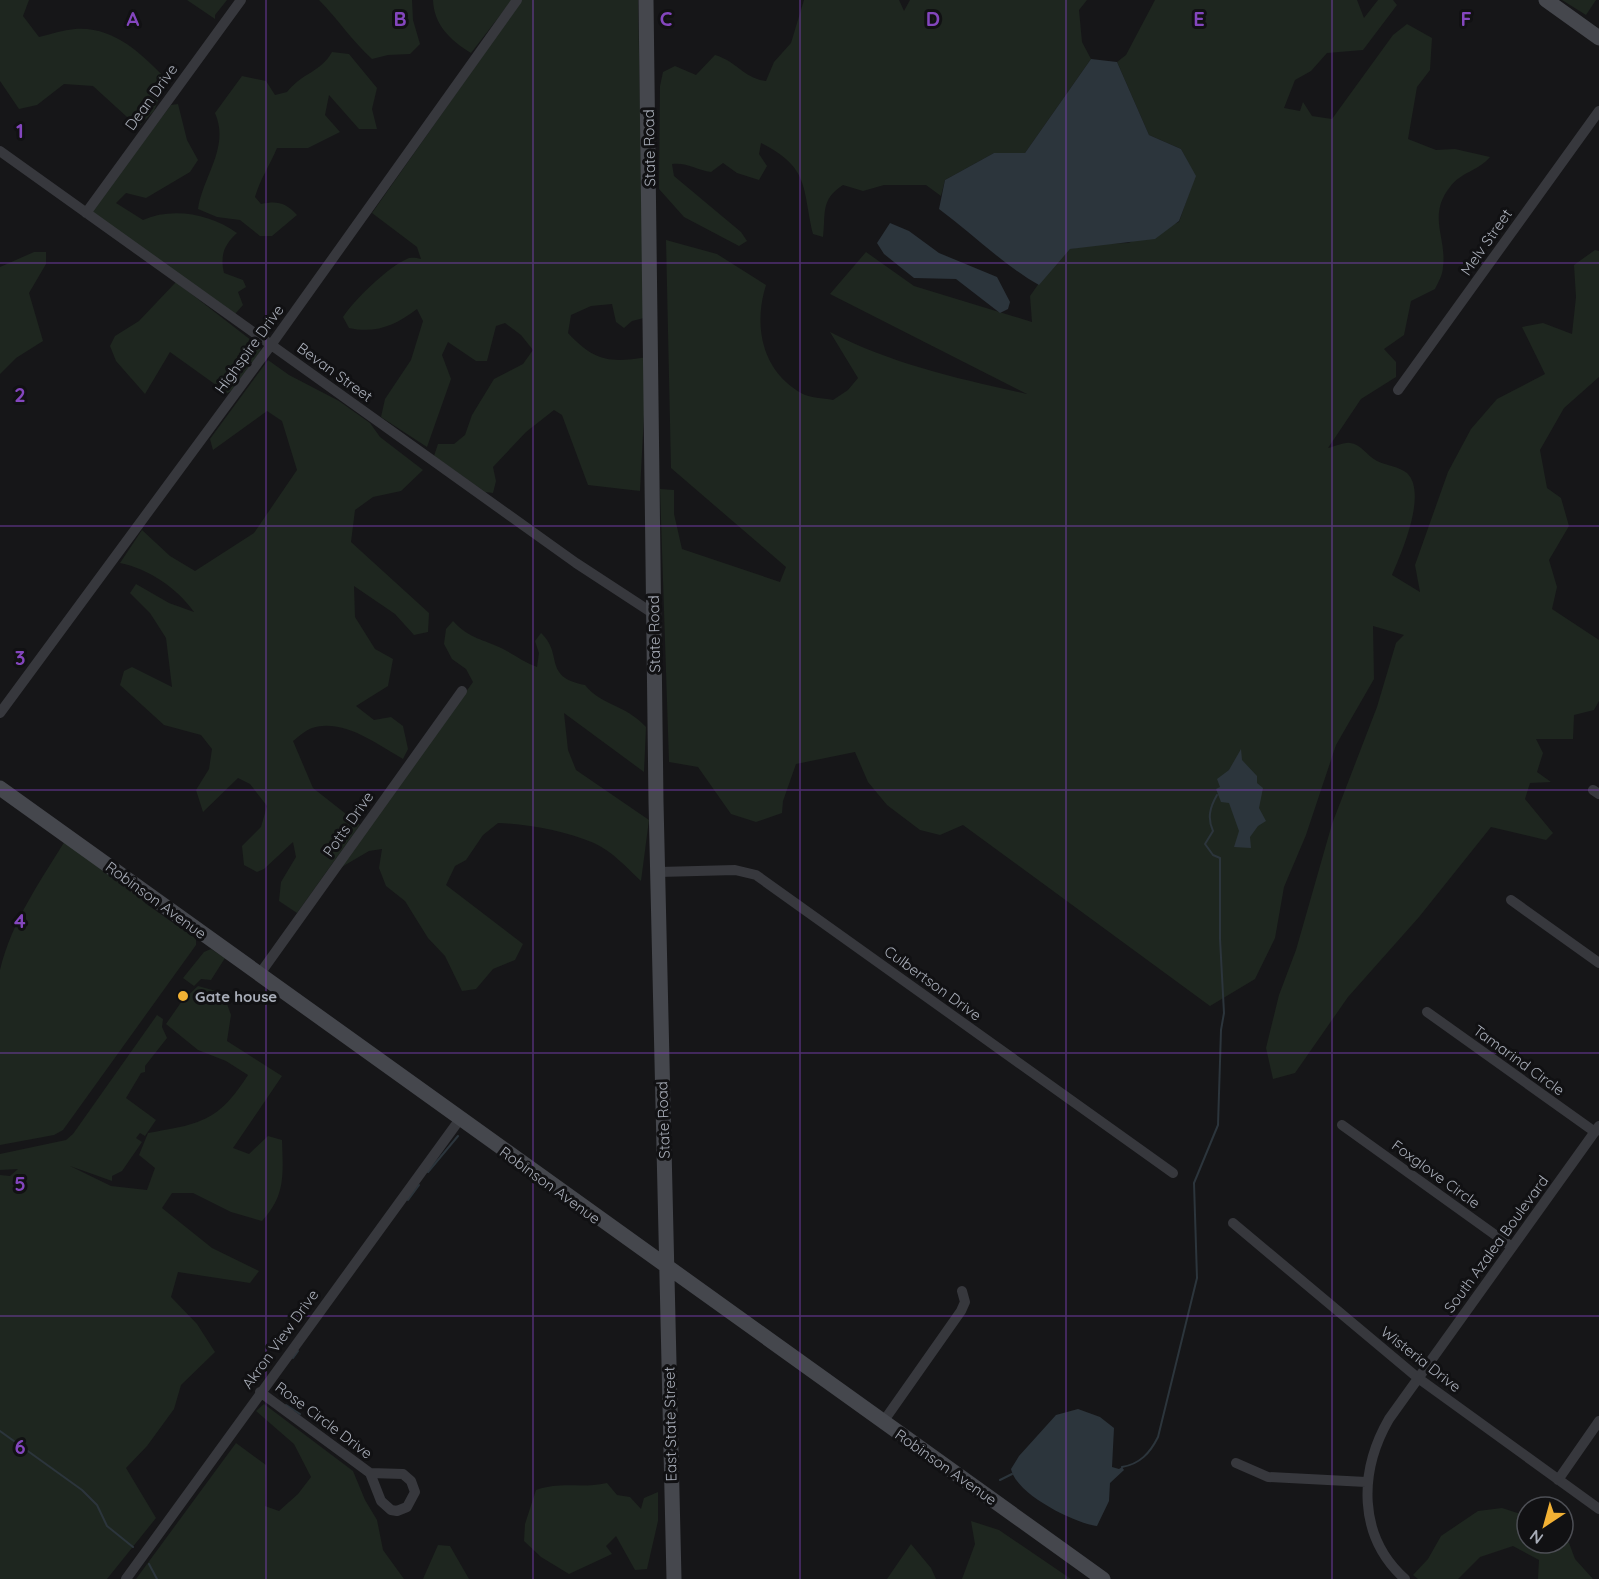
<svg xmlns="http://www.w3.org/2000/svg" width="1599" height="1579" font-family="Quicksand,sans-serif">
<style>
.green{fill:#1e261f}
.water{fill:#2c353c}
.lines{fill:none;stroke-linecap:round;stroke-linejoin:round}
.stream{stroke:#2c353c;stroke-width:2}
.street{stroke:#37383d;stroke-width:10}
.secondary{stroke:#45474d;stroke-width:15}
.grid{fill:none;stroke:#8446be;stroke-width:1.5;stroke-opacity:0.55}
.poi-dot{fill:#f2b134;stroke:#111113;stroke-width:2}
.labels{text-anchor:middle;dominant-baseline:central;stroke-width:6;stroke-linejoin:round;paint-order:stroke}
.street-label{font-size:15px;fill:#a8adb8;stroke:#111113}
.poi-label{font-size:15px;font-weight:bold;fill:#a8adb8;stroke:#111113;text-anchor:start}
.grid-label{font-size:20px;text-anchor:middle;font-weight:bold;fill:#8446be;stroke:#111113;stroke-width:6;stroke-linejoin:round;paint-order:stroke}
</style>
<rect width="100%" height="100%" fill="#161618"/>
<path class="green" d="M0,0H29L23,16L39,37C51,34 63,30 75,29C113,26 141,53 166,79L154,111L138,127L93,86L64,84L37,105L19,109L0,81Z
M187,0H227L215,15V19Z
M319,0H412L413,20L420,44L410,54L388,55L372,59C352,41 338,19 319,0Z
M433,0H512L471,53C450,40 434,25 433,0Z
M522,0H638L644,318L632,321L624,328L616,322L612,304L591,306L571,315L568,333C595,362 610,363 647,357L640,491L588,485L562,415L554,410L526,432L493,467L496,481L493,493L485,492L434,456L438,444H454L465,435L472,415L494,379L523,364L533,350L521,335L505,323L496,326L487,361H476L448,342L442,355L451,379L427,447L381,417L385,399L411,360L423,321L417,309C396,325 376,334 349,328L343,317C354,300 388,267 407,259C411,257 416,258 421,259L417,247L372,213Z
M804,0H899L904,11L910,0H1087L1079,10L1082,42L1091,59L1025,153H994L945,180L941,196L926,185H884L863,191L843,185C820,200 826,213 823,237L813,234C802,187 810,168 761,143L759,154L767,166L759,180L737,173L723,163L711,172C697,170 687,162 672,164L674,176L741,232L747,241L739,246L684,217L659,189L660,86L663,72L675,66L696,75L715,55C738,62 743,78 766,81L774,62L791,43Z
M1155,0H1357L1364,18L1378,0H1393L1397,5L1363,50L1327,53L1311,71L1295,80L1284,108L1300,111L1303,102L1312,116L1332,119L1393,35L1407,24L1432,38L1430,70L1417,87L1408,139L1436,150L1455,149L1490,157C1478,171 1461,172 1450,187C1427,216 1447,238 1443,267C1443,274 1438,283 1435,289L1411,301L1404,335L1384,349L1396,362V377L1361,399L1328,448C1334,447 1344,442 1350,443C1361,444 1367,456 1377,461C1385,465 1400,467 1407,473C1428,493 1401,554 1392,575L1420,592L1415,565L1448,472L1471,429L1497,399L1545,374L1522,327L1543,323L1572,334L1576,297L1574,265L1595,250L1599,251V377L1564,408L1540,450L1547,488L1561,498L1569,526L1549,560L1557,587L1552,609L1599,640V701L1594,710L1574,715L1573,739H1536L1543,753L1537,772L1551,782L1530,783L1525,799L1553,833L1546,840L1491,827L1419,917L1348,997L1295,1073L1273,1079L1266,1048L1279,995L1296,950L1332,824L1377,707L1396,643L1404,635L1373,626L1374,679L1336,745L1306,835L1284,887L1275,938L1255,979L1210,1006L963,825L940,835L920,830L887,805L868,782L855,752L796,764L783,801L782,813L756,822L731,814L698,767L669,762L660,489L674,490V514L682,549L780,582L786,567L671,468L666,240L717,254L766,285C753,326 762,371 801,393C810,398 823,398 833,400L848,390L858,378L830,332C892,364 959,379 1027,394L830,294L866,252L914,286L1032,322L1030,296L1044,276L1070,249L1096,244L1128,243L1179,222L1195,176L1181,149L1149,135L1117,62L1126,55Z
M1562,0H1596L1586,15Z
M332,52L349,54L377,88L372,109L377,129H359L329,95L325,115L340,132L308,148H277C270,165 260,179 255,197L261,204C277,201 285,202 297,215L272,236H260L240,220L217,217L198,209C203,176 230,147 215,113L242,76L266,81L275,95L287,92C303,72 320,73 332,52Z
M178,104L187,140L198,160L190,172L146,198L126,193L116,203L143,220C173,207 210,214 237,233C224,245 220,255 224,273L243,280L246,287L238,292L243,305L235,314L93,214L92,210L171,105Z
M34,252H46V264L29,293L43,341L16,358L0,374V267Z
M176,282L260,347L261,352L231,391L224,395L216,385L170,352L145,394L116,361L110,346L115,336L139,321Z
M268,360L289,375L339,401L370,423L380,437L423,470L401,491L373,497L355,510L351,542L429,613L428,632L414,635L395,614L354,586L355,617L375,649L393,659L388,686L356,706L374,720L391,717L403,726L408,749L403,759C378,745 344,718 312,728C306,730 298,737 293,741L313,788L360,825L297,913L279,901L281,882L296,857L293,842L264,869L257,872L244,865L242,846L261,827L267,806L250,784L238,778L203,812L196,790L209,769L212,749L201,735L164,725L120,685L124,671L132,667L172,687L166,638L150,613L130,593L136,584L169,603L194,612C177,588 149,569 120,563L142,530L170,556L195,571L254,533L297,470L282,421L267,411L213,450L210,439Z
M453,621C469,638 479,638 499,647C512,653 523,662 537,667L539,653L535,641L541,633C564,654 542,677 585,685C602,706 625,704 646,727L644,772L564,713L568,750L576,770L649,820L641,881C627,868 612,851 594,843C566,831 529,824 498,823L483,835L466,860L455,866L446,885L523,944L515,960L493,969L476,989L462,991L445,956L428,938L405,901L386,886L379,868L382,849L369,851L340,868L473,682L466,669L452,659L444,644L446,629Z
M68,836L150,895L145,903L196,939V945L63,1130L54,1135L0,1145V970C12,920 42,879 68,836Z
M211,949L225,958L211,980L201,979L194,986L183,978L204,952Z
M198,986L223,993L231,1015L227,1041L282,1076L233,1148L249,1154L268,1136L282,1140C283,1174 286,1195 262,1221L231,1212L193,1193H172L162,1208L212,1248L259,1271L250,1283L178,1272L171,1297L197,1324L215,1352L181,1385L174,1409L147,1446L126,1468L156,1518L107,1579H0V1175L10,1176L18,1169L0,1170V1154L66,1140L73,1134L157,1015L163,1019L162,1027L167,1038L145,1066V1072L141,1073L126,1098L156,1120L145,1136L140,1133L136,1138L142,1142L122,1171L112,1176V1181L70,1166L111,1186L147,1190L155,1168L139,1155L148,1133C200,1124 218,1122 248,1075L226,1061L198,1050L166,1024L182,1001Z
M264,1404L353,1471L365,1500L377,1520L383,1550L404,1579H136L236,1443L266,1465L265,1506L279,1511L298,1494L311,1477L294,1444L256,1411Z
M607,1483L617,1495L630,1497L641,1509L644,1498L658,1492V1521L647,1569L635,1570L616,1536L606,1546L612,1554L569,1574L541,1557L524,1541L525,1524L536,1490C563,1481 580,1489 607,1483Z
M1502,1508L1527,1516V1543H1563V1538L1569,1543L1575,1559L1593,1579H1538L1539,1560L1513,1546L1480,1557L1458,1579H1418L1413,1575L1428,1559L1441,1536L1478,1511Z
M971,1521L999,1530L1071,1579H962L975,1544Z
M911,1544L931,1568L936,1579H887Z
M438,1545L450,1546L469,1579H423Z"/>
<path class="water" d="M1091,59L1117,62L1149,135L1181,149L1196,176L1179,221L1155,239L1070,249L1039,285C1002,264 973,234 939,209L945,180L994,153H1025Z
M890,223L909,231L939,253L997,277L1010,302L1008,309L1000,313L956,279L914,278L884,254L877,243Z
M1241,749L1242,760L1257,776V783L1263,788L1259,808L1266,821L1258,826L1250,837L1251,848L1234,847L1239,831L1229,803L1221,802L1216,789L1220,787L1217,779L1229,770Z
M1078,1409L1100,1417L1114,1428L1112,1467L1119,1469L1122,1467L1124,1470L1110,1483L1109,1501L1097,1526C1074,1523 1016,1494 1011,1469L1019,1456L1056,1415Z"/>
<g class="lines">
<path class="stream" d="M428,1172L458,1136
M408,1200L419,1185
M293,1358L298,1351
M286,1405L300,1414
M0,1431L82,1490L97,1505L107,1526L133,1547
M1122,1467C1140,1464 1150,1453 1158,1437L1197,1278L1194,1183L1218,1125L1221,1030L1224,1013L1220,939V858L1213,855L1205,844L1213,831C1207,818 1210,807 1217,795
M1000,1480L1012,1474
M149,1564L157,1579"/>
<path class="street" d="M0,151L576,563L654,614
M86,213L241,0
M1398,390L1599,111
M0,713L271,345L517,0
M1593,790L1599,794
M659,872L735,870L756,875L1173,1173
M1511,900L1599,963
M259,975L462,691
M1427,1012L1595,1132
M1342,1125L1512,1247
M1233,1223L1418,1378L1599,1509
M260,1392L370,1473L403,1474L411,1481L415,1492L407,1507L397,1511L391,1510L381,1501L370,1473
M883,1422L961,1311L965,1302L962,1291
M1236,1463L1268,1477L1366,1482
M1558,1480L1599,1421
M126,1579L460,1119
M1405,1579C1357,1536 1359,1471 1389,1419L1599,1126"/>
<path class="secondary" d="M646,0L656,802L674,1579
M1546,0L1599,38
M0,788L1103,1579"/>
</g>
<path class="grid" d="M266,0V1579M533,0V1579M800,0V1579M1066,0V1579M1332,0V1579M0,263H1599M0,526H1599M0,790H1599M0,1053H1599M0,1316H1599"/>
<circle class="poi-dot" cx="183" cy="996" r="6"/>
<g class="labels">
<g class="street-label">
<text transform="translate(151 97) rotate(-54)">Dean Drive</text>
<text transform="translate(649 148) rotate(-91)">State Road</text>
<text transform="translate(1486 242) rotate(-55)">Melv Street</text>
<text transform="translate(249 349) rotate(-54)">Highspire Drive</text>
<text transform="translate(335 372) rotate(36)">Bevan Street</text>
<text transform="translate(654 634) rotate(-91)">State Road</text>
<text transform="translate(348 824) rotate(-55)">Potts Drive</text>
<text transform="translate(156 900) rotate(36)">Robinson Avenue</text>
<text transform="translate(933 983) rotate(36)">Culbertson Drive</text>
<text transform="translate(1519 1060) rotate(36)">Tamarind Circle</text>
<text transform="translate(663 1120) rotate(-92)">State Road</text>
<text transform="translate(1436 1174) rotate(36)">Foxglove Circle</text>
<text transform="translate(550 1185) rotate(36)">Robinson Avenue</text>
<text transform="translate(1496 1244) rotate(-54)">South Azalea Boulevard</text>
<text transform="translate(280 1339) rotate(-54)">Akron View Drive</text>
<text transform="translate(1421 1359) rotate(38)">Wisteria Drive</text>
<text transform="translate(324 1420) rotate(37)">Rose Circle Drive</text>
<text transform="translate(670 1424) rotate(-91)">East State Street</text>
<text transform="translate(946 1467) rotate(35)">Robinson Avenue</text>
</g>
<g class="poi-label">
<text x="195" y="996">Gate house</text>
</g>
</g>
<g class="grid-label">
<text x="133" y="26">A</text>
<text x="400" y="26">B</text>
<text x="666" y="26">C</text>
<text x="933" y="26">D</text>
<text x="1199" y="26">E</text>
<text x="1466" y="26">F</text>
<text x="20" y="138">1</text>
<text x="20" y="402">2</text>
<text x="20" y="665">3</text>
<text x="20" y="928">4</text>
<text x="20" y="1191">5</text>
<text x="20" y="1454">6</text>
</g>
<g transform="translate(1545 1525) rotate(216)"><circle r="28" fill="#111113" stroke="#4d4f55" stroke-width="1.5"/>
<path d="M0-4.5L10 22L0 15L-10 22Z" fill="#f2b134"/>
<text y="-9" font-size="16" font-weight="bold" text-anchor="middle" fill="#a8adb8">N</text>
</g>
</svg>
